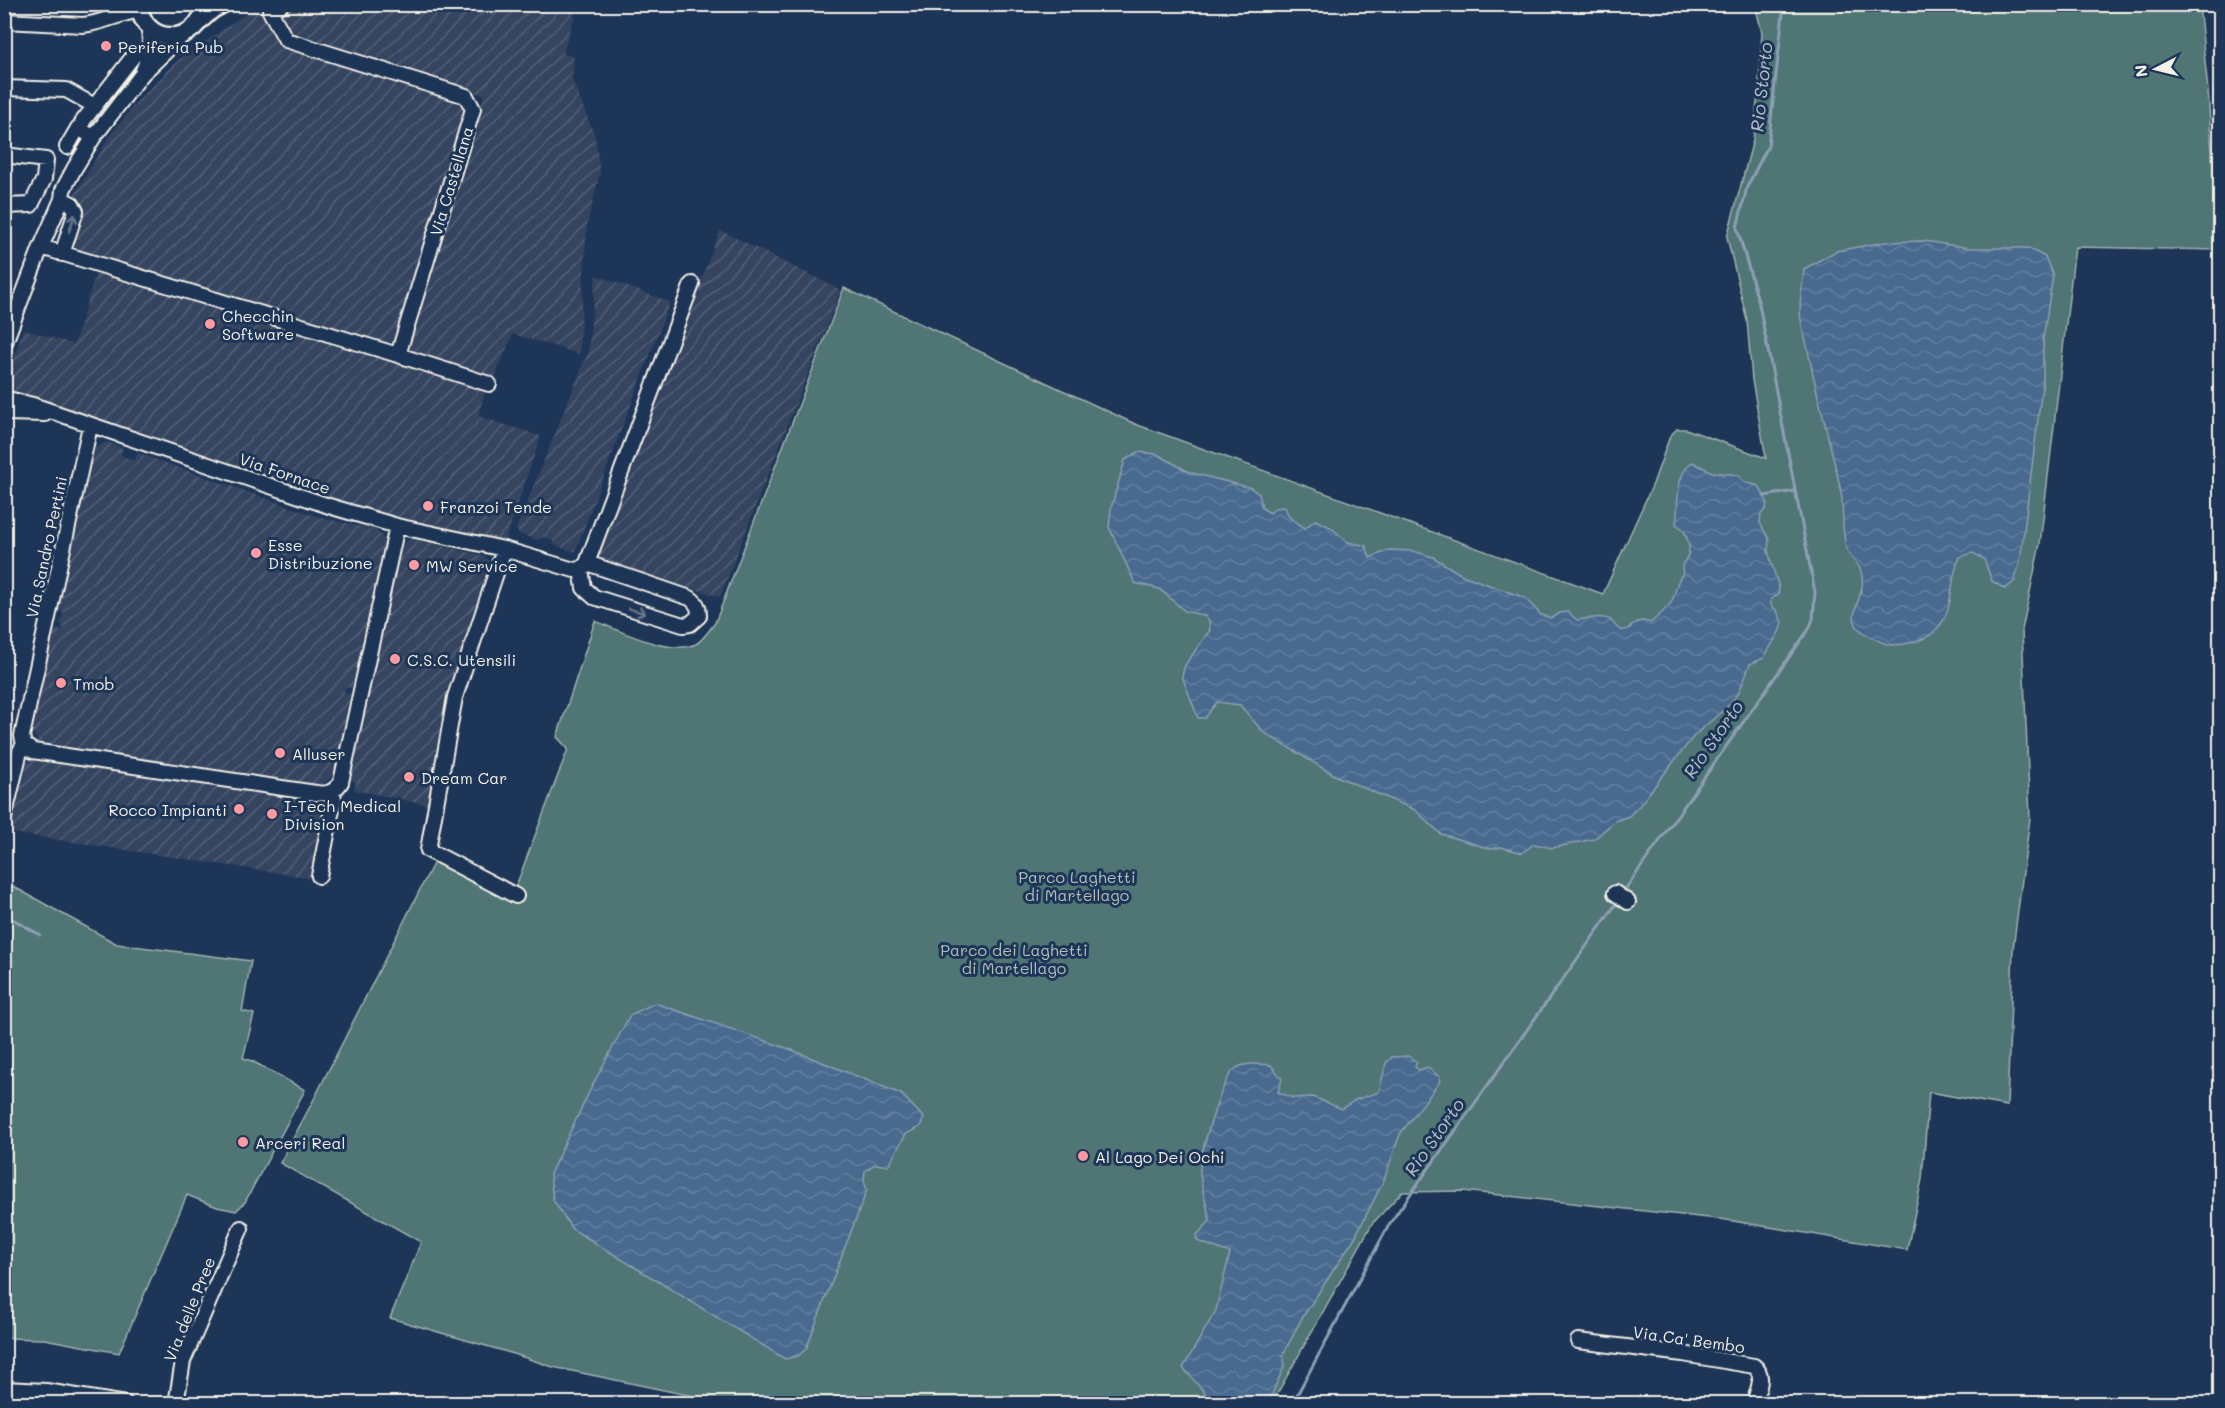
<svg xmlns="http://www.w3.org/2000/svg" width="2225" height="1408" font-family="Mali,sans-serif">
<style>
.industrial{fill:url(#industrial-furrows)}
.park{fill:#507475;stroke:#a2b2ae;stroke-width:1.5}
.water{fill:url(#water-waves);stroke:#8da0b3;stroke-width:1.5}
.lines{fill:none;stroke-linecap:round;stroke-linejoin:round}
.stream{stroke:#8da0b3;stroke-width:3}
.minor-casing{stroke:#f4f1e8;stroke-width:18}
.major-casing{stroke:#f4f1e8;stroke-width:21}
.minor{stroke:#1d3557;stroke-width:14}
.major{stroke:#1d3557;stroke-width:16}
.oneway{stroke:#68778a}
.poi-dot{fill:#ff9aa2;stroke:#1d3557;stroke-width:2}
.labels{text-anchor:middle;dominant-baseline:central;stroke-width:6;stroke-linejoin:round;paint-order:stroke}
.poi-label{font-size:16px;fill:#f4f1e8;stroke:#1d3557;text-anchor:start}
.street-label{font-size:16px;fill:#f4f1e8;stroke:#1d3557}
.park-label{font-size:16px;fill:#b2bfba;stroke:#1d3557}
.water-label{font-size:18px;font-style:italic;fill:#b8c2c9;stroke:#1d3557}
</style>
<defs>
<pattern id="industrial-furrows" width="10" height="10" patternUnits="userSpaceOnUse" patternTransform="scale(1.5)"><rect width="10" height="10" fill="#344460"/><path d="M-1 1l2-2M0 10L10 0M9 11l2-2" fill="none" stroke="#525f77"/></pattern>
<pattern id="water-waves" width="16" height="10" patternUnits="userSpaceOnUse" patternTransform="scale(1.5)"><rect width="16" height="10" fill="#486a8f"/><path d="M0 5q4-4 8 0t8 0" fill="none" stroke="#63809f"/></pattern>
</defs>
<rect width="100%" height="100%" fill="#1d3557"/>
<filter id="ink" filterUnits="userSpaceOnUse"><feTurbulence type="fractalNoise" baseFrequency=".0167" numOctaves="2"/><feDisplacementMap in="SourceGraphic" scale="12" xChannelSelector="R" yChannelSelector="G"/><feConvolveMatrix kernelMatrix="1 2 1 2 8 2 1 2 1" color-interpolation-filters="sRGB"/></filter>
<g filter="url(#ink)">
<path class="industrial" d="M293,4L578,5L563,53L574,57L572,80L595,136L600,173L587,225L579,354L513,334L494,379L406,352L484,95L289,35L279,14Z
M257,6L269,29L272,28L281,45L459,100L465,112L396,339L384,345L76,250L72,242L85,206L74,195L111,134L136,103L177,61Z
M720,230L841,290L720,597L601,560L598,554Z
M97,269L486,389L478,416L541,436L506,538L498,540L326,499L89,416L18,394L11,388L7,381L23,329L74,344Z
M596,275L670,302L575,552L554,545L552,540L543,537L537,540L519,534L516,529L588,352Z
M106,442L123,448L121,455L132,460H135L138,453L316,516L376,530L385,540L352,688L345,687L344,693L351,694L333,776L321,785L39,743L32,731L54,629L62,631L63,625L60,624L63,612L59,611L94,448Z
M411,538L484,556L489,561L443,712L428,805L354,790L356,782L348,780L400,546Z
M32,758L316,800L325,812L311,878L6,832L21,766Z"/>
<path class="park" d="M1755,5H2199L2208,90L2218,250L2075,247L2040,544L2022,630L2030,818L2013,949L2007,1106L1929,1092L1922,1179L1907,1250L1727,1220L1463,1191L1402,1192L1372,1224L1272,1403H726L553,1367L514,1354L390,1318L421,1242L280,1163L314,1099L435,860L511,899L568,749L557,737L595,621C621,631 670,656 696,644C703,640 710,629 715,623L844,288L1135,424L1603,594L1653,484L1670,436L1677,429H1686L1766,458L1752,380L1747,320L1727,237L1753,140L1759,83L1762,32Z
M5,882L117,944L251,961L242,1011L254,1014L243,1058L252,1061L305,1090L245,1202L236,1211L217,1207L187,1195L119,1353L44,1339L5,1338Z"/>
<path class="water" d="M1924,241L1970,248H2028L2045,257L2053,275L2043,339V379L2020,562L2014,582L2005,589L1992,581L1984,559L1973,553L1960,557C1947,583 1957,610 1934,632C1925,641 1899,647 1887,644C1880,642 1864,634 1859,629C1844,613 1870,593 1860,569C1857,562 1850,558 1847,550C1841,532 1844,511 1841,492C1831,444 1817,398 1808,350C1805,337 1800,323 1800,310C1800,297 1803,283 1804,269L1836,251L1885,242Z
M1138,452L1157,454L1189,472L1251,488L1259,494L1262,508L1270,513L1275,508L1285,507L1289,517L1305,528L1315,520L1330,527L1348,542L1366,546L1370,558L1389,550L1413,551L1433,557L1462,575L1525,598L1541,615L1551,618L1560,613L1568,612L1577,620C1587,619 1602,615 1610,620C1615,623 1616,629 1621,630C1629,632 1633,622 1641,621C1644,621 1647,622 1651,623C1656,617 1669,608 1672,601C1676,592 1676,581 1683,573C1679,562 1689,560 1689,550C1690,543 1686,537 1684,530L1676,524C1679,505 1674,476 1692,462L1712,472L1738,475L1744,482L1759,486L1767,502L1766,509L1761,514L1760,523L1769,539L1768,551L1779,588L1778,595L1771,599V605L1777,611L1782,622L1780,630L1764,658L1750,664L1739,692L1728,706L1694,736L1639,806L1629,816L1615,821L1594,839L1552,848L1534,844L1522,853L1501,847L1491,849L1441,834L1415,810L1334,775L1263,732L1240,705L1217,702L1205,718H1198L1182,676L1185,665L1210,630L1209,621L1205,616L1185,611L1159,589L1135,583L1109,527L1111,508L1125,460Z
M655,1003L792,1050L901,1094L924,1118L920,1127L906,1134L888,1166L875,1164L865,1171L864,1181L867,1190L806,1349L798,1356L785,1359L572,1229L553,1200L550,1174L591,1088L630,1015Z
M1408,1056L1417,1062L1415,1067L1419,1070L1427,1067L1440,1077L1439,1083L1400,1134L1384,1180L1354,1239L1302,1318L1283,1355L1285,1365L1268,1403H1214L1183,1368L1216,1310L1230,1253L1197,1241L1196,1236L1210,1221C1207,1204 1201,1190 1200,1172C1199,1155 1222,1078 1235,1069C1244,1062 1261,1064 1271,1065L1282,1079L1278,1092L1293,1098L1313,1097L1342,1109L1355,1100L1379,1092L1386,1063L1392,1057Z"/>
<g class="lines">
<path class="stream" d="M1764,496L1795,491
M1622,894L1809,629L1813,619L1815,592L1759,304L1737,228L1747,187L1768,146L1784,4
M4,914L40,935
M1292,1404L1390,1223L1619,900"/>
<defs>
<path id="minor" d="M4,21L83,25C103,23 120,13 140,10
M143,71C149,55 152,43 148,26
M4,88L66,90L93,105
M93,138L81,129L83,121L135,54
M67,147L78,128L81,126
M4,155L46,160L44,179L31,205L4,206
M41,247L398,355L473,109L466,96L286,40L270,11L282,4
M62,254L76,211L72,204L62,199
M4,345L41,247L62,199L63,190L74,169L93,138L142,74L183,35
M398,355L489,384
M4,398L33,405L329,506L397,526L504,549L574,570L581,569L587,563L692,284
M4,413L45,414
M90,426L22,736L24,745L33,751L316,793C327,795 335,792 341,782L397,526
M504,549L455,697L428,850L516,896
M581,569L584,588L594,597L683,625L690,624L699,616C699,607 697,603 690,598L587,563
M4,818L20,751L24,745
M319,876L334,799L332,792
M1615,893L1628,902
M1578,1341L1683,1354L1754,1366C1766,1375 1757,1391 1754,1404
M4,1389L46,1391L126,1404
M176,1404L183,1361L241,1228"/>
<path id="major" d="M139,4C142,47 200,47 205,4
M202,19L212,10L223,4"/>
</defs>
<use href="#minor" class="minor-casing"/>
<use href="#major" class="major-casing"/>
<use href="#minor" class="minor"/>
<use href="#major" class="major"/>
</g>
<defs><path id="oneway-shaft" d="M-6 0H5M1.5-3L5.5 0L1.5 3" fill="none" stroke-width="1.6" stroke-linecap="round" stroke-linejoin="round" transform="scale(1.5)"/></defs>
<g class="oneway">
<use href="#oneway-shaft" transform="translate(72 223) rotate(-71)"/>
<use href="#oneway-shaft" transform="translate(637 611) rotate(17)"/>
</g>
</g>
<g class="poi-dot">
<circle cx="106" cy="46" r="6"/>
<circle cx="210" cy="324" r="6"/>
<circle cx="428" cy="506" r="6"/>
<circle cx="256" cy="553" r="6"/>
<circle cx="414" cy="565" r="6"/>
<circle cx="395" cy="659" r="6"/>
<circle cx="61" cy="683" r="6"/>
<circle cx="280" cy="753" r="6"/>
<circle cx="409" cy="777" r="6"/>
<circle cx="239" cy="809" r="6"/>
<circle cx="272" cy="814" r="6"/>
<circle cx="243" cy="1142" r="6"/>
<circle cx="1083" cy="1156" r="6"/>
</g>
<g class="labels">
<g class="poi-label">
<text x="118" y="46">Periferia Pub</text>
<text x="222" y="315">Checchin<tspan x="222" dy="18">Software</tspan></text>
<text x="440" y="506">Franzoi Tende</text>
<text x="268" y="544">Esse<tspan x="268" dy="18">Distribuzione</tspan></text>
<text x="426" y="565">MW Service</text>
<text x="407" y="659">C.S.C. Utensili</text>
<text x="73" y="683">Tmob</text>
<text x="292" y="753">Alluser</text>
<text x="421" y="777">Dream Car</text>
<text x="284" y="805">I-Tech Medical<tspan x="284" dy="18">Division</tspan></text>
<text x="227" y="809" text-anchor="end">Rocco Impianti</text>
<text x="255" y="1142">Arceri Real</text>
<text x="1095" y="1156">Al Lago Dei Ochi</text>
</g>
<g class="street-label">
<text transform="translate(451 181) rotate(-73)">Via Castellana</text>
<text transform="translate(285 473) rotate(19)">Via Fornace</text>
<text transform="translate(46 547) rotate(-78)">Via Sandro Pertini</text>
<text transform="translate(189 1309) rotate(-68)">Via delle Pree</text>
<text transform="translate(1689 1339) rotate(8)">Via Ca' Bembo</text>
</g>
<g class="park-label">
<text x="1077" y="876">Parco Laghetti<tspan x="1077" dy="18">di Martellago</tspan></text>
<text x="1014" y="949">Parco dei Laghetti<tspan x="1014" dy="18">di Martellago</tspan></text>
</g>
<g class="water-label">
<text transform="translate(1761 87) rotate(-84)">Rio Storto</text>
<text transform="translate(1713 739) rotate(-55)">Rio Storto</text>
<text transform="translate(1434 1137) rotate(-55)">Rio Storto</text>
</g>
</g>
<rect width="2225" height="1408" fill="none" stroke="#1d3557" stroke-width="24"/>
<rect x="12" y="12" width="2201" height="1384" fill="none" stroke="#f4f1e8" stroke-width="2" filter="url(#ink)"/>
<g transform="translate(2156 69) rotate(263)" stroke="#1d3557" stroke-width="4.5" paint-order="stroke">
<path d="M0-4.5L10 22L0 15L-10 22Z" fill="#f4f1e8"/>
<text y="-9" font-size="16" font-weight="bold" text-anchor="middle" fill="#f4f1e8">N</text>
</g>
</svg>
